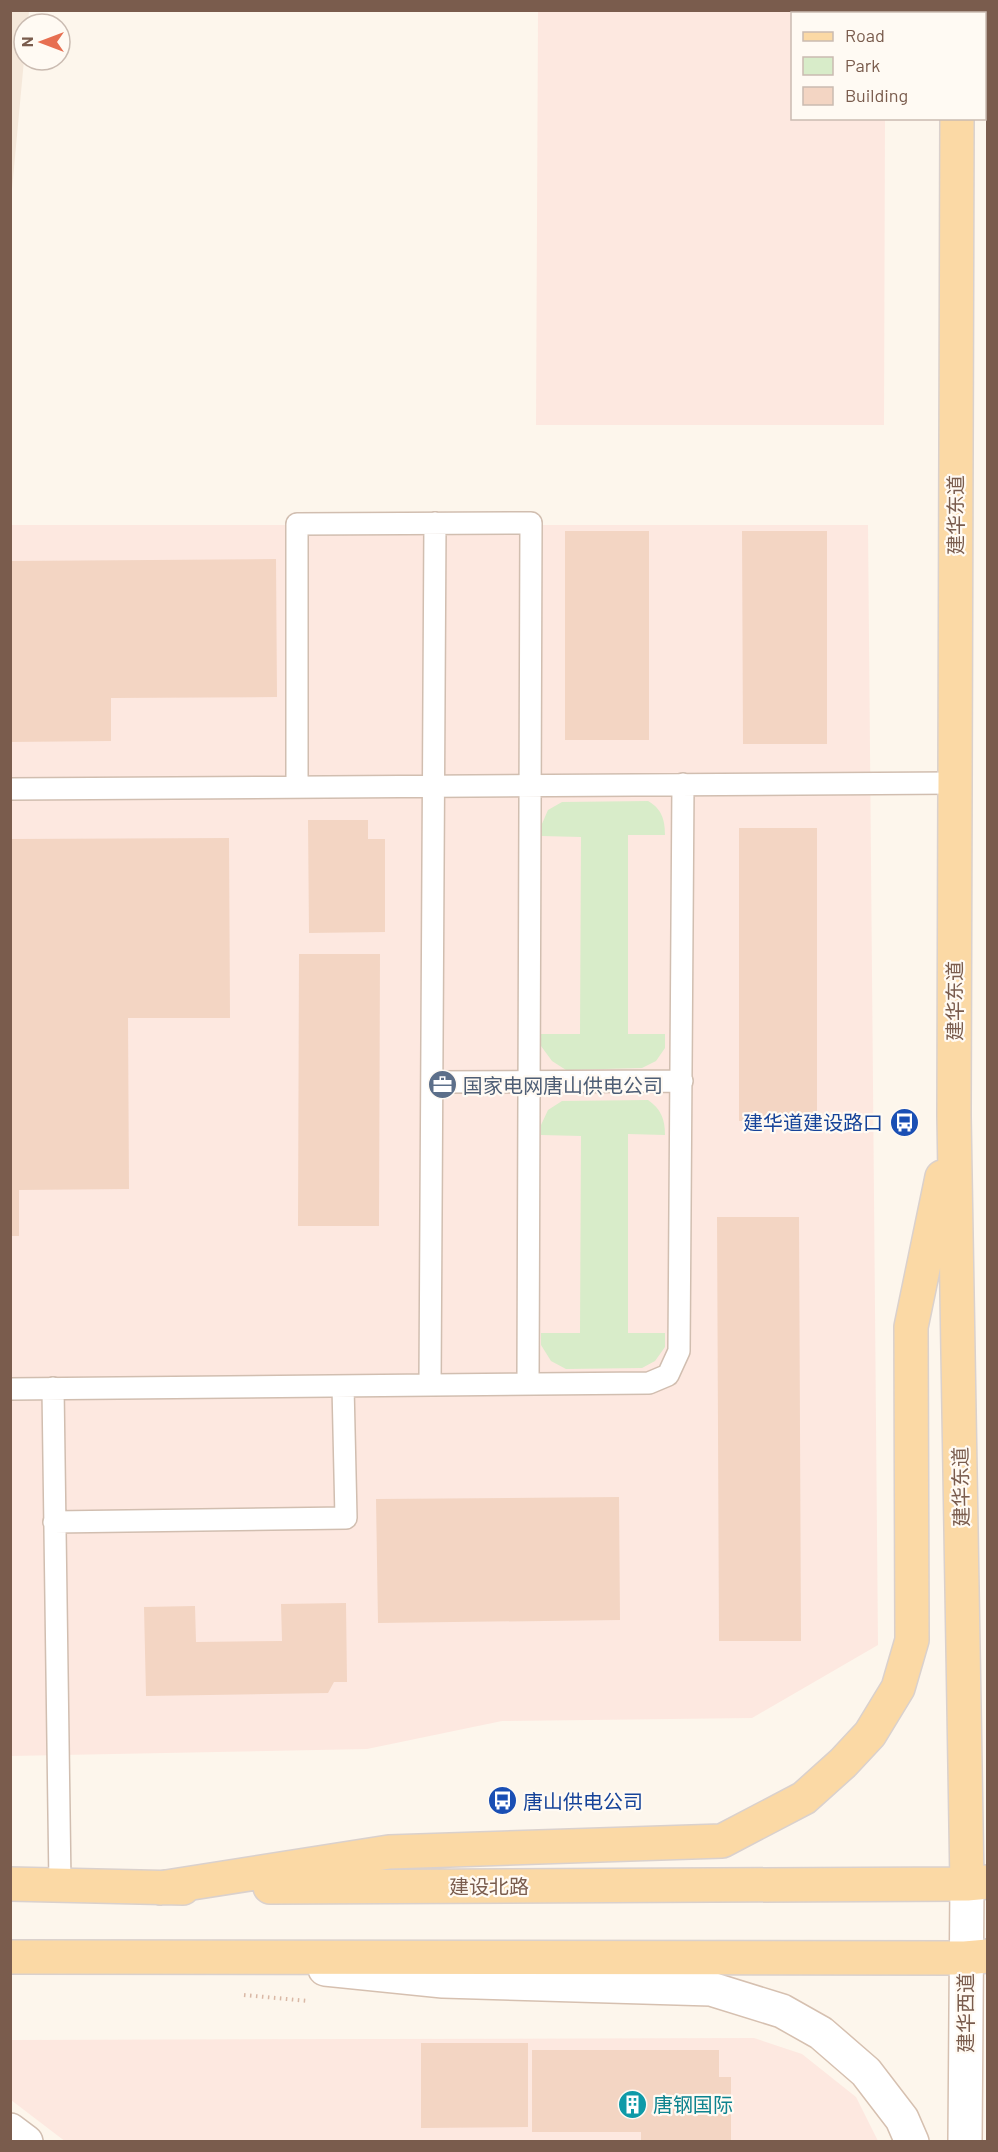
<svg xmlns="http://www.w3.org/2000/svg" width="998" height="2152" font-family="Barlow,'Noto Sans SC',sans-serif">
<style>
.residential{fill:#f5e8da}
.commercial{fill:#fde8e0}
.green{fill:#d8ecc9}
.building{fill:#f3d5c3}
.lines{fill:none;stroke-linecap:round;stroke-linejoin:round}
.service-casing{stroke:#d1beb0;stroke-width:24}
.minor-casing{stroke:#d1beb0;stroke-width:36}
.secondary-casing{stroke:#d6c0b0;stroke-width:36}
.primary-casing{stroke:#dad1cd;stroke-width:36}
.path{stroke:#d9b8a5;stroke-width:4;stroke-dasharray:1.5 4.5;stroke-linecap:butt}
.service{stroke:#fff;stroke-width:21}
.minor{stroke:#fff;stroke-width:33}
.secondary{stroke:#fff;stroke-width:33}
.primary{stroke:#fbd9a5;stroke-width:33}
.labels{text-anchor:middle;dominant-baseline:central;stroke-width:4.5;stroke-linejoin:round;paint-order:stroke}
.street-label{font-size:20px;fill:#7a5c4d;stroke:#fffaf3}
.service-label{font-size:20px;fill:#4e5e75;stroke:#fffaf3;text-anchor:start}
.transit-label{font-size:20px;fill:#164399;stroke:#fffaf3;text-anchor:end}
.culture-label{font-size:20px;fill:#0d838f;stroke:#fffaf3;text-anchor:start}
</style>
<rect width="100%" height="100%" fill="#fdf6ec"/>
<path class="residential" d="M11,10L29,11L28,24H24V60L11,200Z"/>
<path class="commercial" d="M538,11H886V14H792V118L885,119L884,425H536Z
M10,525H868L878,1645L752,1718L502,1721L367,1749L11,1756Z
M754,2038L802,2054L856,2097L878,2141L66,2142L11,2100V2040Z"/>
<path class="green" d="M648,801C662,809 665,820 665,835H628V1034H665V1048L656,1061L642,1068L566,1070L552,1061L541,1046V1034H580L581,837L541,836V826L548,810L562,802Z
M648,1100C661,1109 665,1119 665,1135L628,1134V1333H665V1347L655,1361L642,1368L566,1369L551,1361L541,1345V1333H580L581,1136L541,1135V1125L548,1110L562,1101Z"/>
<path class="building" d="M565,531H649V740H565Z
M742,531H827V744H743Z
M276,559L277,697L111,698V741L10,742V561Z
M308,820H368V839H385V932L309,933Z
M739,828H817V1121H739Z
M229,838L230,1018H128L129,1189L19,1190V1236H10V839Z
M299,954H380L379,1226H298Z
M717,1217H799L801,1641H719Z
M619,1497L620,1620L378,1623L376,1499Z
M346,1603L347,1682H334L328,1693L146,1696L144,1607L195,1606L196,1642L282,1641L281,1604Z
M421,2043H528V2127L421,2128Z
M532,2050H719V2077H731V2142H641V2132H532Z"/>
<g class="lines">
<defs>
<path id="service" d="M297,787V524L531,523L528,1384
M10,789L954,783
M432,1082L682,1081
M430,1385L435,523
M53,1388L60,1884
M10,1389L649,1383L668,1375L679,1351L683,784
M54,1522L346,1518L343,1386"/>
<path id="minor" d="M10,2130L26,2142"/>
<path id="secondary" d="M325,1969L443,1981L711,1989L782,2011L821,2033L866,2072L902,2119L912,2142
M965,2142L967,1884"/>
<path id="primary" d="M958,14V10
M957,118L954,1116L967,1884
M10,1884L183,1888
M270,1887L967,1884L988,1882
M160,1888L389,1852L722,1841L804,1798L843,1763L870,1734L898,1688L912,1640L911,1327L942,1177
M10,1957L965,1958L988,1956"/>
</defs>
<use href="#service" class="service-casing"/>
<use href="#minor" class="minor-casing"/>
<use href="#secondary" class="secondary-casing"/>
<use href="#primary" class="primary-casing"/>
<path class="path" d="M244,1995L308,2001"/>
<use href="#service" class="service"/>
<use href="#minor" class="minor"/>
<use href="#secondary" class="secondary"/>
<use href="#primary" class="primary"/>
</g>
<defs>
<symbol id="office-disc" viewBox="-11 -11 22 22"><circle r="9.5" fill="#5c6f8a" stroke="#fffaf3"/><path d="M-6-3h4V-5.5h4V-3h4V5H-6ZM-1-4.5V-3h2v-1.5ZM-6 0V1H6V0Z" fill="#fff"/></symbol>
<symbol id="bus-disc" viewBox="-11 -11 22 22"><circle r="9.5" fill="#1a4fb4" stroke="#fffaf3"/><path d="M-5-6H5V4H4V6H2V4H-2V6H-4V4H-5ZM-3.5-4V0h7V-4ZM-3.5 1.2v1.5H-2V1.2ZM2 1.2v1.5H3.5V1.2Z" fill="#fff"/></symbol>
<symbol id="building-disc" viewBox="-11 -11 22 22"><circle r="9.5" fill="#0f9aa8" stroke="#fffaf3"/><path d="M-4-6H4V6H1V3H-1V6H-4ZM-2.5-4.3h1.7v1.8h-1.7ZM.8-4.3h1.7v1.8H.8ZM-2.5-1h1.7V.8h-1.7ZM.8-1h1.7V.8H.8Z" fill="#fff"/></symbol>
</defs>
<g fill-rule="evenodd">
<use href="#office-disc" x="426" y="1068" width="33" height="33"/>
<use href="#bus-disc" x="888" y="1106" width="33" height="33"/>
<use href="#bus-disc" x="486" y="1784" width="33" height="33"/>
<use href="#building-disc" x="616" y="2088" width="33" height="33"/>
</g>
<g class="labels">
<g class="street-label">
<text transform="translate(955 515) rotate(-90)">建华东道</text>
<text transform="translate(954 1001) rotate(-90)">建华东道</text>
<text transform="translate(960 1487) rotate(-91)">建华东道</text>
<text x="489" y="1886">建设北路</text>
<text transform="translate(965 2013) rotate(-90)">建华西道</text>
</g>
<g class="service-label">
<text x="463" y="1085">国家电网唐山供电公司</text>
</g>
<g class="transit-label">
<text x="883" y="1122">建华道建设路口</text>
<text x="523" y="1801" text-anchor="start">唐山供电公司</text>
</g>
<g class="culture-label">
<text x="653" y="2104">唐钢国际</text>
</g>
</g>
<rect width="998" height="2152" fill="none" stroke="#7a5c4d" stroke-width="24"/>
<rect x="791" y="12" width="195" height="108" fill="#fffaf3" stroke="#cabbb1" stroke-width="1.5"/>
<rect x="803" y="32" width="30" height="9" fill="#fbd9a5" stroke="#cabbb1" stroke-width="1.5"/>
<text x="845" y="42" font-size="18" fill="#7a5c4d">Road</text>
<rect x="803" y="57" width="30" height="18" fill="#d8ecc9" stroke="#cabbb1" stroke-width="1.5"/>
<text x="845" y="72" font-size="18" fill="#7a5c4d">Park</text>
<rect x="803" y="87" width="30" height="18" fill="#f3d5c3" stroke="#cabbb1" stroke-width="1.5"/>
<text x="845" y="102" font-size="18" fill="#7a5c4d">Building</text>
<g transform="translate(42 42) rotate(270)"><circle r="28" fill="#fffaf3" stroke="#cabbb1" stroke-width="1.5"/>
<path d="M0-4.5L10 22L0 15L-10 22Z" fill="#e76f51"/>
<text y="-9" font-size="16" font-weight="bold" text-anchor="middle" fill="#7a5c4d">N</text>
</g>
</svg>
